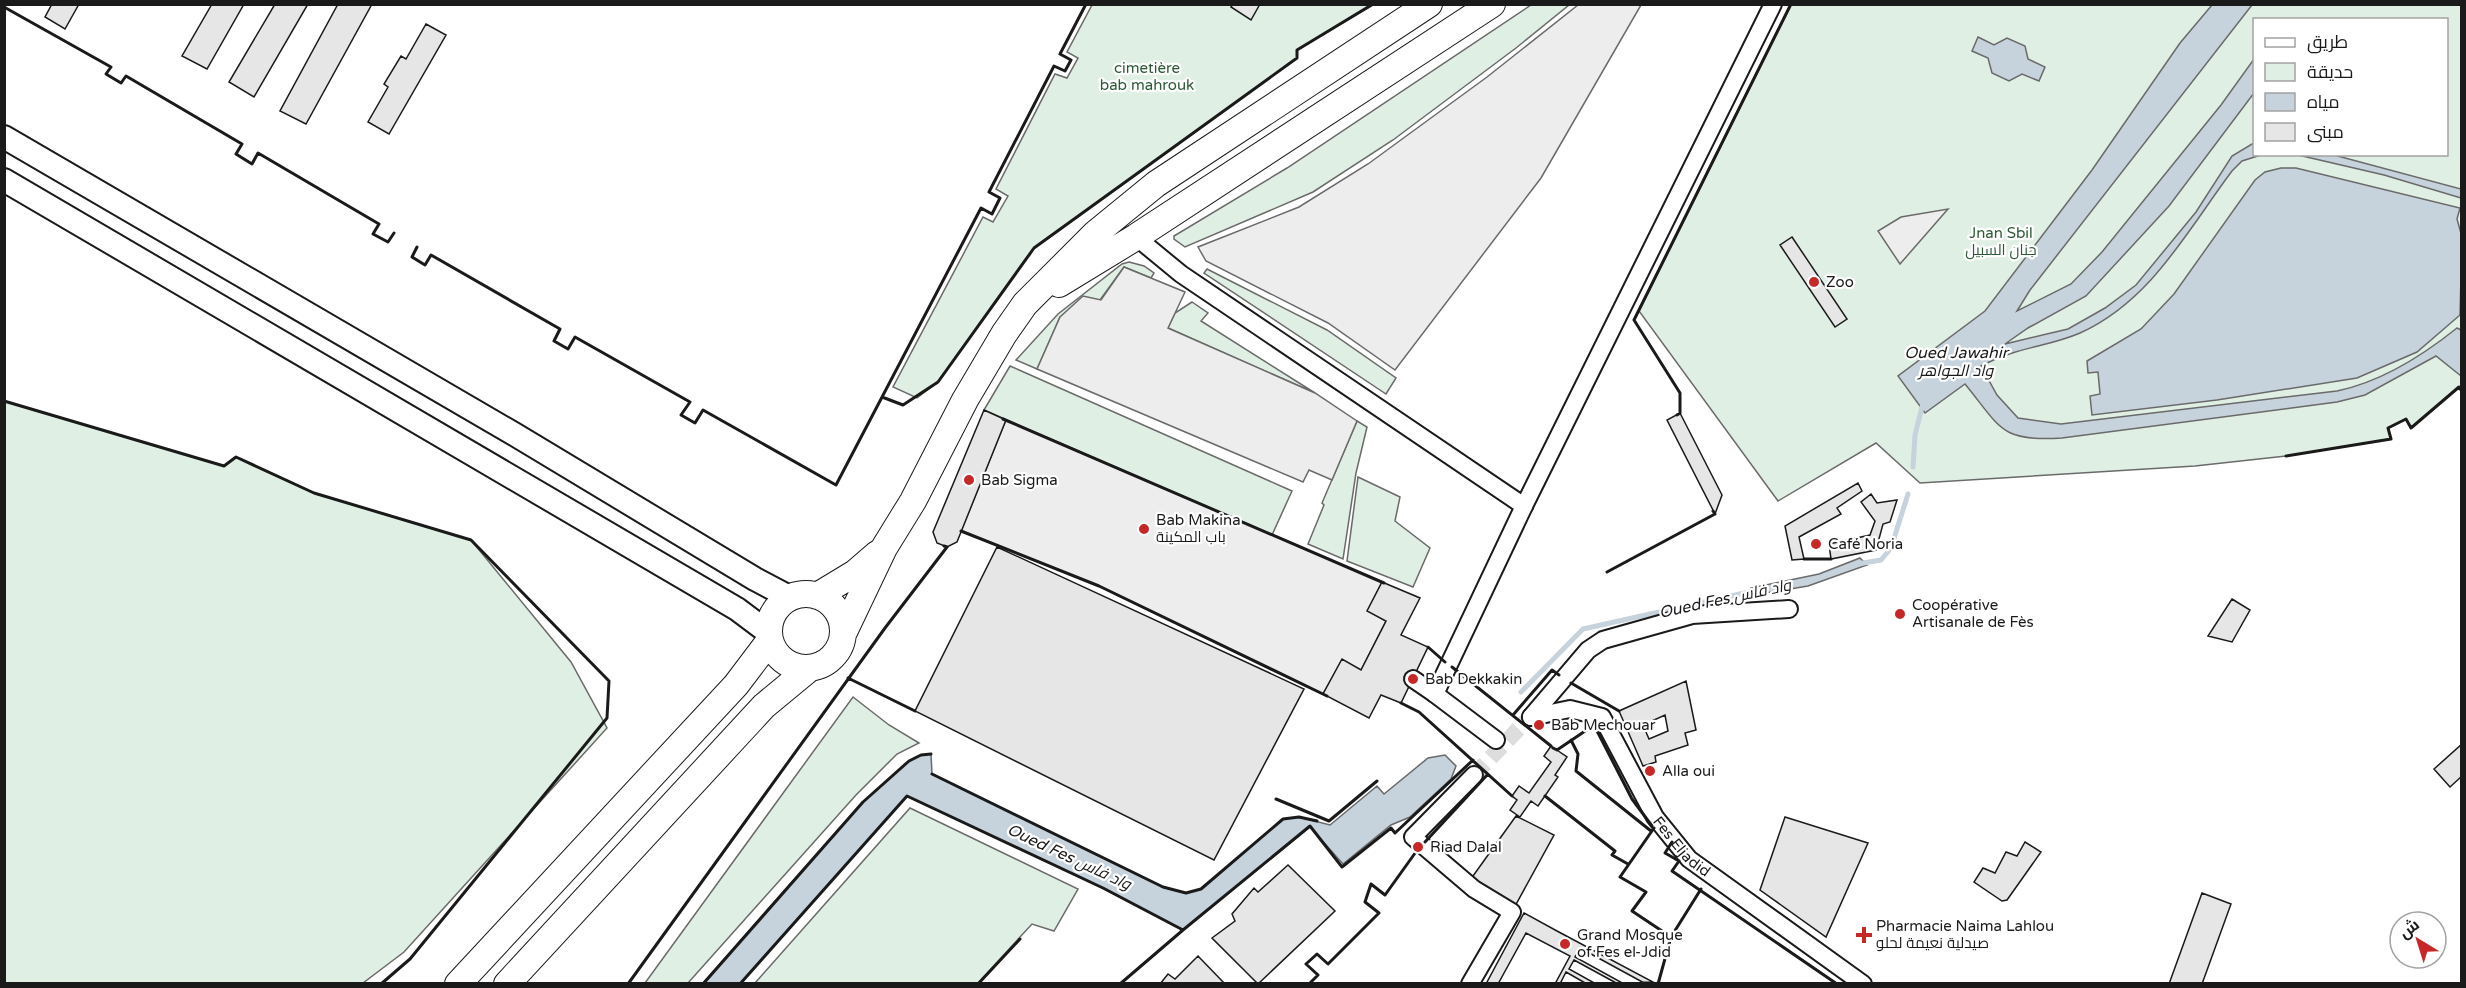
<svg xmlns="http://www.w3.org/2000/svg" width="2466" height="988" font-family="'Varela Round',Cairo,sans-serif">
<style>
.green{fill:#e0efe3;stroke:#6a6a6a;stroke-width:1.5;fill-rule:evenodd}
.parking{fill:#ededed;stroke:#6a6a6a;stroke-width:1.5}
.water{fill:#c6d2dc;stroke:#6a6a6a;stroke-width:1.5}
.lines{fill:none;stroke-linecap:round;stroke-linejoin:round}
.stream{stroke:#c6d2dc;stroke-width:5}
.building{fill:#e6e6e6;stroke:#1a1a1a;stroke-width:1.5;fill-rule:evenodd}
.street-tunnel{stroke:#ddd;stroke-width:16;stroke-dasharray:16 8;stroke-linecap:butt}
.street-casing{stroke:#1a1a1a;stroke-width:20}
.secondary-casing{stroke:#1a1a1a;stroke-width:26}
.primary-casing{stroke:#1a1a1a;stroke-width:28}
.street{stroke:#fff;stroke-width:16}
.secondary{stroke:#fff;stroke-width:22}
.primary{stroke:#fff;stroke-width:26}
.wall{stroke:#1a1a1a;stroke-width:3}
.poi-dot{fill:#c62828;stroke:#fff;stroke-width:2}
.labels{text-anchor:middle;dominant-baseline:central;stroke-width:4.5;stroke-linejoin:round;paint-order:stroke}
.park-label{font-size:15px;fill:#2b5a34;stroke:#fff}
.poi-label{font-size:15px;fill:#1a1a1a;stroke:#fff;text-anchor:start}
.street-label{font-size:15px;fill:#1a1a1a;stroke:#fff}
.water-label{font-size:16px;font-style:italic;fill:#1a1a1a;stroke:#fff}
</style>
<rect width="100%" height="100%" fill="#fff"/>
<path class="green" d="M1092,5H1373L1297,50V58L1034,248L938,382L917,398L893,387L983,217L993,222L1008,196L996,189L1055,74L1067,78L1078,58L1067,52Z
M1531,5H1569L1516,48L1393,140L1313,192L1185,247L1174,239V236L1287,168Z
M1791,5H2461V391L2458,387L2411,428L2406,419L2388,428L2391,439L2286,456L2195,466L1920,483L1876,443L1778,501L1639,311ZM2254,20H2446V154H2254Z
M1129,262L1144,266L1154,273L1151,278L1124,267L1100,300L1060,317L1037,369L1016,360L1058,314L1122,264Z
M1207,269L1327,330L1396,378L1386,394L1204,273Z
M1192,302L1208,313L1201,321L1315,393L1168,328L1175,313Z
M1010,366L1292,491L1272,535L984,410Z
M4,401L224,466L236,457L314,493L471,540L571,662L607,728L404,952L363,983H5Z
M1357,421L1367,427L1356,473L1343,559L1308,544L1324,505L1322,503Z
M1358,477L1400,497L1395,521L1430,548L1413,587L1347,561Z
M853,697L889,725L919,743L897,754L856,795L688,983H645Z
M910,808L1078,889L1054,931L1032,924L978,983H755Z"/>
<path class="parking" d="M1578,5H1641L1541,178L1395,370L1328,323L1206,261L1198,247L1299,207L1368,164L1487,77Z
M1948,209L1900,264L1878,231L1901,217Z
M1124,267L1185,292L1168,328L1315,393L1357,421L1332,480L1309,470L1303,482L1037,369L1060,317L1083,296L1101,300Z
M1006,420L1382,582L1368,611L1386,621L1361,670L1342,660L1323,694L1099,586L961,531Z"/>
<path class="water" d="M2212,5H2252L2030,290L2017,311L2071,284L2102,252L2221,105L2254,59V93L2169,206L2086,296L2028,328L2005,344L2068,329L2105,308L2136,285L2196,212L2232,156L2252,144H2254V154L2261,155L2242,161L2232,171C2187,231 2151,301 2080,333C2048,347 2016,347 1981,366L1997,395L2018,418L2061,424L2337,391C2381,382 2422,356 2457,328L2461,330V376L2436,356L2365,395L2337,402L2062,438C2000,442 2001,428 1965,384L1925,413L1898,376L1985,311L2092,170L2180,43Z
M1978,37L1994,45L2007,38L2025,46L2028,59L2045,67L2039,81L2022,74L2009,81L1992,73L1988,58L1972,51Z
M2298,155H2334L2461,189V198L2384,175Z
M2281,168H2296L2460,208L2457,219L2462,237L2460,315L2417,352L2357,378L2217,400L2092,415L2090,396L2100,394L2098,372L2088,373L2087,361L2141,329L2174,294L2255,180L2265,172Z
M1860,558L1867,565L1808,586L1753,595L1751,588L1819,574Z
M931,754L932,774L1163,887L1186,893L1201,889L1283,819L1299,817L1330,825L1377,786L1384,794L1428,758L1445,755L1456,766L1451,779L1410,817L1391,825L1343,864L1310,827L1183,930L1103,888L907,796L740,983H703L863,802L909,761L921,755Z"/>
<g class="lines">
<path class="stream" d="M1913,467L1915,435L1923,403
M1857,564L1881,560L1891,548L1908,494
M1521,692L1583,629L1758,590"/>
</g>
<path class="building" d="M52,4H79L65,29L45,17Z
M212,4H244L207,69L182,56Z
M275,4H308L254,97L229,82Z
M338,4H372L306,124L280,111Z
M1233,4H1260L1251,20L1231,7Z
M426,24L446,35L389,134L368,122L388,87L384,84L401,56L406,59Z
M1792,237L1847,319L1835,327L1780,245Z
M984,410L1006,420L957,542L947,547L937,543L933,532Z
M1680,413L1722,495L1715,514L1667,420Z
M1858,483L1862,491L1837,508L1841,514L1799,537L1804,559L1792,560L1785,526Z
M1871,494L1877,503L1897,500L1890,522L1883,524L1876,550L1831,559L1829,544L1870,535L1875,521L1861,502Z
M997,547L1304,689L1214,860L915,711Z
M1382,582L1420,598L1401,635L1428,647L1401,703L1381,695L1369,718L1323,694L1342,659L1361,670L1386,621L1367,611Z
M2232,599L2250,610L2232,642L2208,636Z
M1686,681L1696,730L1685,733L1688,745L1655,756L1656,762L1643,766L1619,711ZM1665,715L1668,731L1649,739L1643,725Z
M2462,744V776L2450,787L2434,769Z
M1551,746L1567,757L1555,775L1558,777L1538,806L1531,801L1520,817L1510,810L1517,800L1512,796L1519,786L1529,793L1551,762L1544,756Z
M1516,816L1554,835L1514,908L1474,889L1473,876Z
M1785,817L1868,843L1826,937L1760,890Z
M2025,842L2041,852L2007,900L2002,901L1974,882L1983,868L1995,873L2006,852L2017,856Z
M1288,865L1335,911L1258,984L1212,938L1235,921L1232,914L1254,888L1258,892Z
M2202,893L2231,904L2202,984H2169Z
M1524,913L1557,931L1653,982L1555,984L1570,956L1526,933L1498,984H1486Z
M1580,948L1646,984H1624L1575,957Z
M1198,956L1225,984H1160L1168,974L1175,979Z
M1574,960L1618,984H1596L1569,969Z
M1566,972L1587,984H1565L1561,982Z"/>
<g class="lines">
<path class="street-tunnel" d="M1474,775L1526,721"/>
<defs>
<g id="street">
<path d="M1136,237L1181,274L1524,506L1773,4"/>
<path d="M1413,679L1435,694"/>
<path id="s1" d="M1531,717L1570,709L1602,717L1655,817L1689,859L1863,984"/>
<path d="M1531,717L1588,650L1603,640L1692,615L1789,609"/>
<path d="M1496,740L1435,694L1524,506"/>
<path d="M1470,984L1512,912L1474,889L1413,837L1474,775"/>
</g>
<path id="secondary" d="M4,137L514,434L755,579L791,598
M4,180L737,609L769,633"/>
<path id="primary" d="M1059,284L1136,237L1492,4
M769 631a37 37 0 1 1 74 0a37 37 0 1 1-74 0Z
M817,596L855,573L877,554
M843,634L884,548L913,501L965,400L1004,334L1025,304L1096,233L1156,184L1429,4
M458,984L736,685L770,640
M507,984L764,706L810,668"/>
</defs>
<use href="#street" class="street-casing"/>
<use href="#secondary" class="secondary-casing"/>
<use href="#primary" class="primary-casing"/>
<use href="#street" class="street"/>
<use href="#secondary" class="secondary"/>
<use href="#primary" class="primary"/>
<path class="wall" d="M4,7L111,67L106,74L121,83L126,76L242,144L236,154L252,164L258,153L379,224L373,234L388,242L394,233
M417,247L412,257L425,265L431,255L560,329L554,341L568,349L575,337L690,402L681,415L695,423L703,410L836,485L981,208L992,214L1000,198L989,192L1054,66L1065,71L1071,60L1060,54L1086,4
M882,397L903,405L938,382L1034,248L1297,58V50L1373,4
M4,401L224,466L236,457L314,493L471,540L609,681L607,718L410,959L381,984
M1677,415L1680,413V393L1634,320L1791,4
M1003,419L1384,583
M2286,456L2391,439L2388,428L2406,419L2411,428L2459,387L2462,391
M961,531L1099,586L1327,696
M1804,559H1831
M1607,572L1715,514L1713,511
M1428,647L1445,662
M1452,667L1551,746
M848,678L915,711
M1571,683L1619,711
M1401,703L1419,712L1512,796
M1513,715L1552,670L1559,675
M1571,740L1578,754L1576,771L1651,831
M1553,748L1557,750L1594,725L1632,799L1652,826
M932,774L1163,887L1186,893L1201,889L1283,819L1299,817L1317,821
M1545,796L1615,851L1612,855L1628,864
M1276,799L1329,821L1377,781
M1654,828L1620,877L1646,892L1632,911L1671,937
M1425,842L1488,774
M1672,842L1665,853L1679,861L1672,871L1837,984
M628,984L885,628L947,547L944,546
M703,984L863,802L909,761L921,755L931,754
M740,984L907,796L1103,888L1183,930L1310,826L1342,867L1391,828L1395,833L1473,760
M978,984L1020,939
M1120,984L1183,930
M1309,984L1318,975L1306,964L1317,954L1328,964L1379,913L1365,902L1371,884L1385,895L1418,849
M1658,984L1671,937L1701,889"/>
</g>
<g class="poi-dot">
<circle cx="1814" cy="282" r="6"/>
<circle cx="969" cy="480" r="6"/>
<circle cx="1144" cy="529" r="6"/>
<circle cx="1816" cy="544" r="6"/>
<circle cx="1900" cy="614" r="6"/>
<circle cx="1413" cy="679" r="6"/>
<circle cx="1539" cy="725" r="6"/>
<circle cx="1650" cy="771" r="6"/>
<circle cx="1418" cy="847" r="6"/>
<path d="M1861 926h6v6h6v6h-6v6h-6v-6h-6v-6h6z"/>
<circle cx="1565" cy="944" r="6"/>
</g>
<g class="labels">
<g class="park-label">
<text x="1147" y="68">cimetière<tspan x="1147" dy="17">bab mahrouk</tspan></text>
<text x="2001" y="233">Jnan Sbil<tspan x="2001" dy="17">جنان السبيل</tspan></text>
</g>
<g class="poi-label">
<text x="1826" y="282">Zoo</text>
<text x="981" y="480">Bab Sigma</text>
<text x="1156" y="520">Bab Makina<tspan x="1156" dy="17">باب المكينة</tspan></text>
<text x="1828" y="544">Café Noria</text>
<text x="1912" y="605">Coopérative<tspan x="1912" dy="17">Artisanale de Fès</tspan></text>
<text x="1425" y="679">Bab Dekkakin</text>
<text x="1551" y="725">Bab Mechouar</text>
<text x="1662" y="771">Alla oui</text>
<text x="1430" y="847">Riad Dalal</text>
<text x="1876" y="926">Pharmacie Naima Lahlou<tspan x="1876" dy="17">صيدلية نعيمة لحلو</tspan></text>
<text x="1577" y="935">Grand Mosque<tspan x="1577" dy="17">of Fes el-Jdid</tspan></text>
</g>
<g class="street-label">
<text stroke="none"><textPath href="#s1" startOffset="226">Fes Eljadid</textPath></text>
</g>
<g class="water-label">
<text x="1956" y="353">Oued Jawahir<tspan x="1956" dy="18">واد الجواهر</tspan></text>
<text transform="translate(1725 599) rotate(-12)">Oued Fes واد فاس</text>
<text transform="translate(1069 857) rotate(25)">Oued Fes واد فاس</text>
</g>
</g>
<rect width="2466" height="988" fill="none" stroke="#1a1a1a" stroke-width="12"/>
<rect x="2253" y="18" width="195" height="138" fill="#ffffff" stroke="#a3a3a3" stroke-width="1.5"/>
<rect x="2265" y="38" width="30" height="9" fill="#ffffff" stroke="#a3a3a3" stroke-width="1.5"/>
<text x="2307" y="48" font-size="18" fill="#1a1a1a">طريق</text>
<rect x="2265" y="63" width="30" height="18" fill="#e0efe3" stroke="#a3a3a3" stroke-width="1.5"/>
<text x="2307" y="78" font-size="18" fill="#1a1a1a">حديقة</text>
<rect x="2265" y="93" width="30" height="18" fill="#c6d2dc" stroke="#a3a3a3" stroke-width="1.5"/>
<text x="2307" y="108" font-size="18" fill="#1a1a1a">مياه</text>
<rect x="2265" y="123" width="30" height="18" fill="#e6e6e6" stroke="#a3a3a3" stroke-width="1.5"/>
<text x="2307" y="138" font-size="18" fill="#1a1a1a">مبنى</text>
<g transform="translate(2418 940) rotate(322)"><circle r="28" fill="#ffffff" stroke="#a3a3a3" stroke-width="1.5"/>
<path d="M0-4.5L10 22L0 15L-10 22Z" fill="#c62828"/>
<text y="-9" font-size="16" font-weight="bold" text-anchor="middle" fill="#1a1a1a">ش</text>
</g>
</svg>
